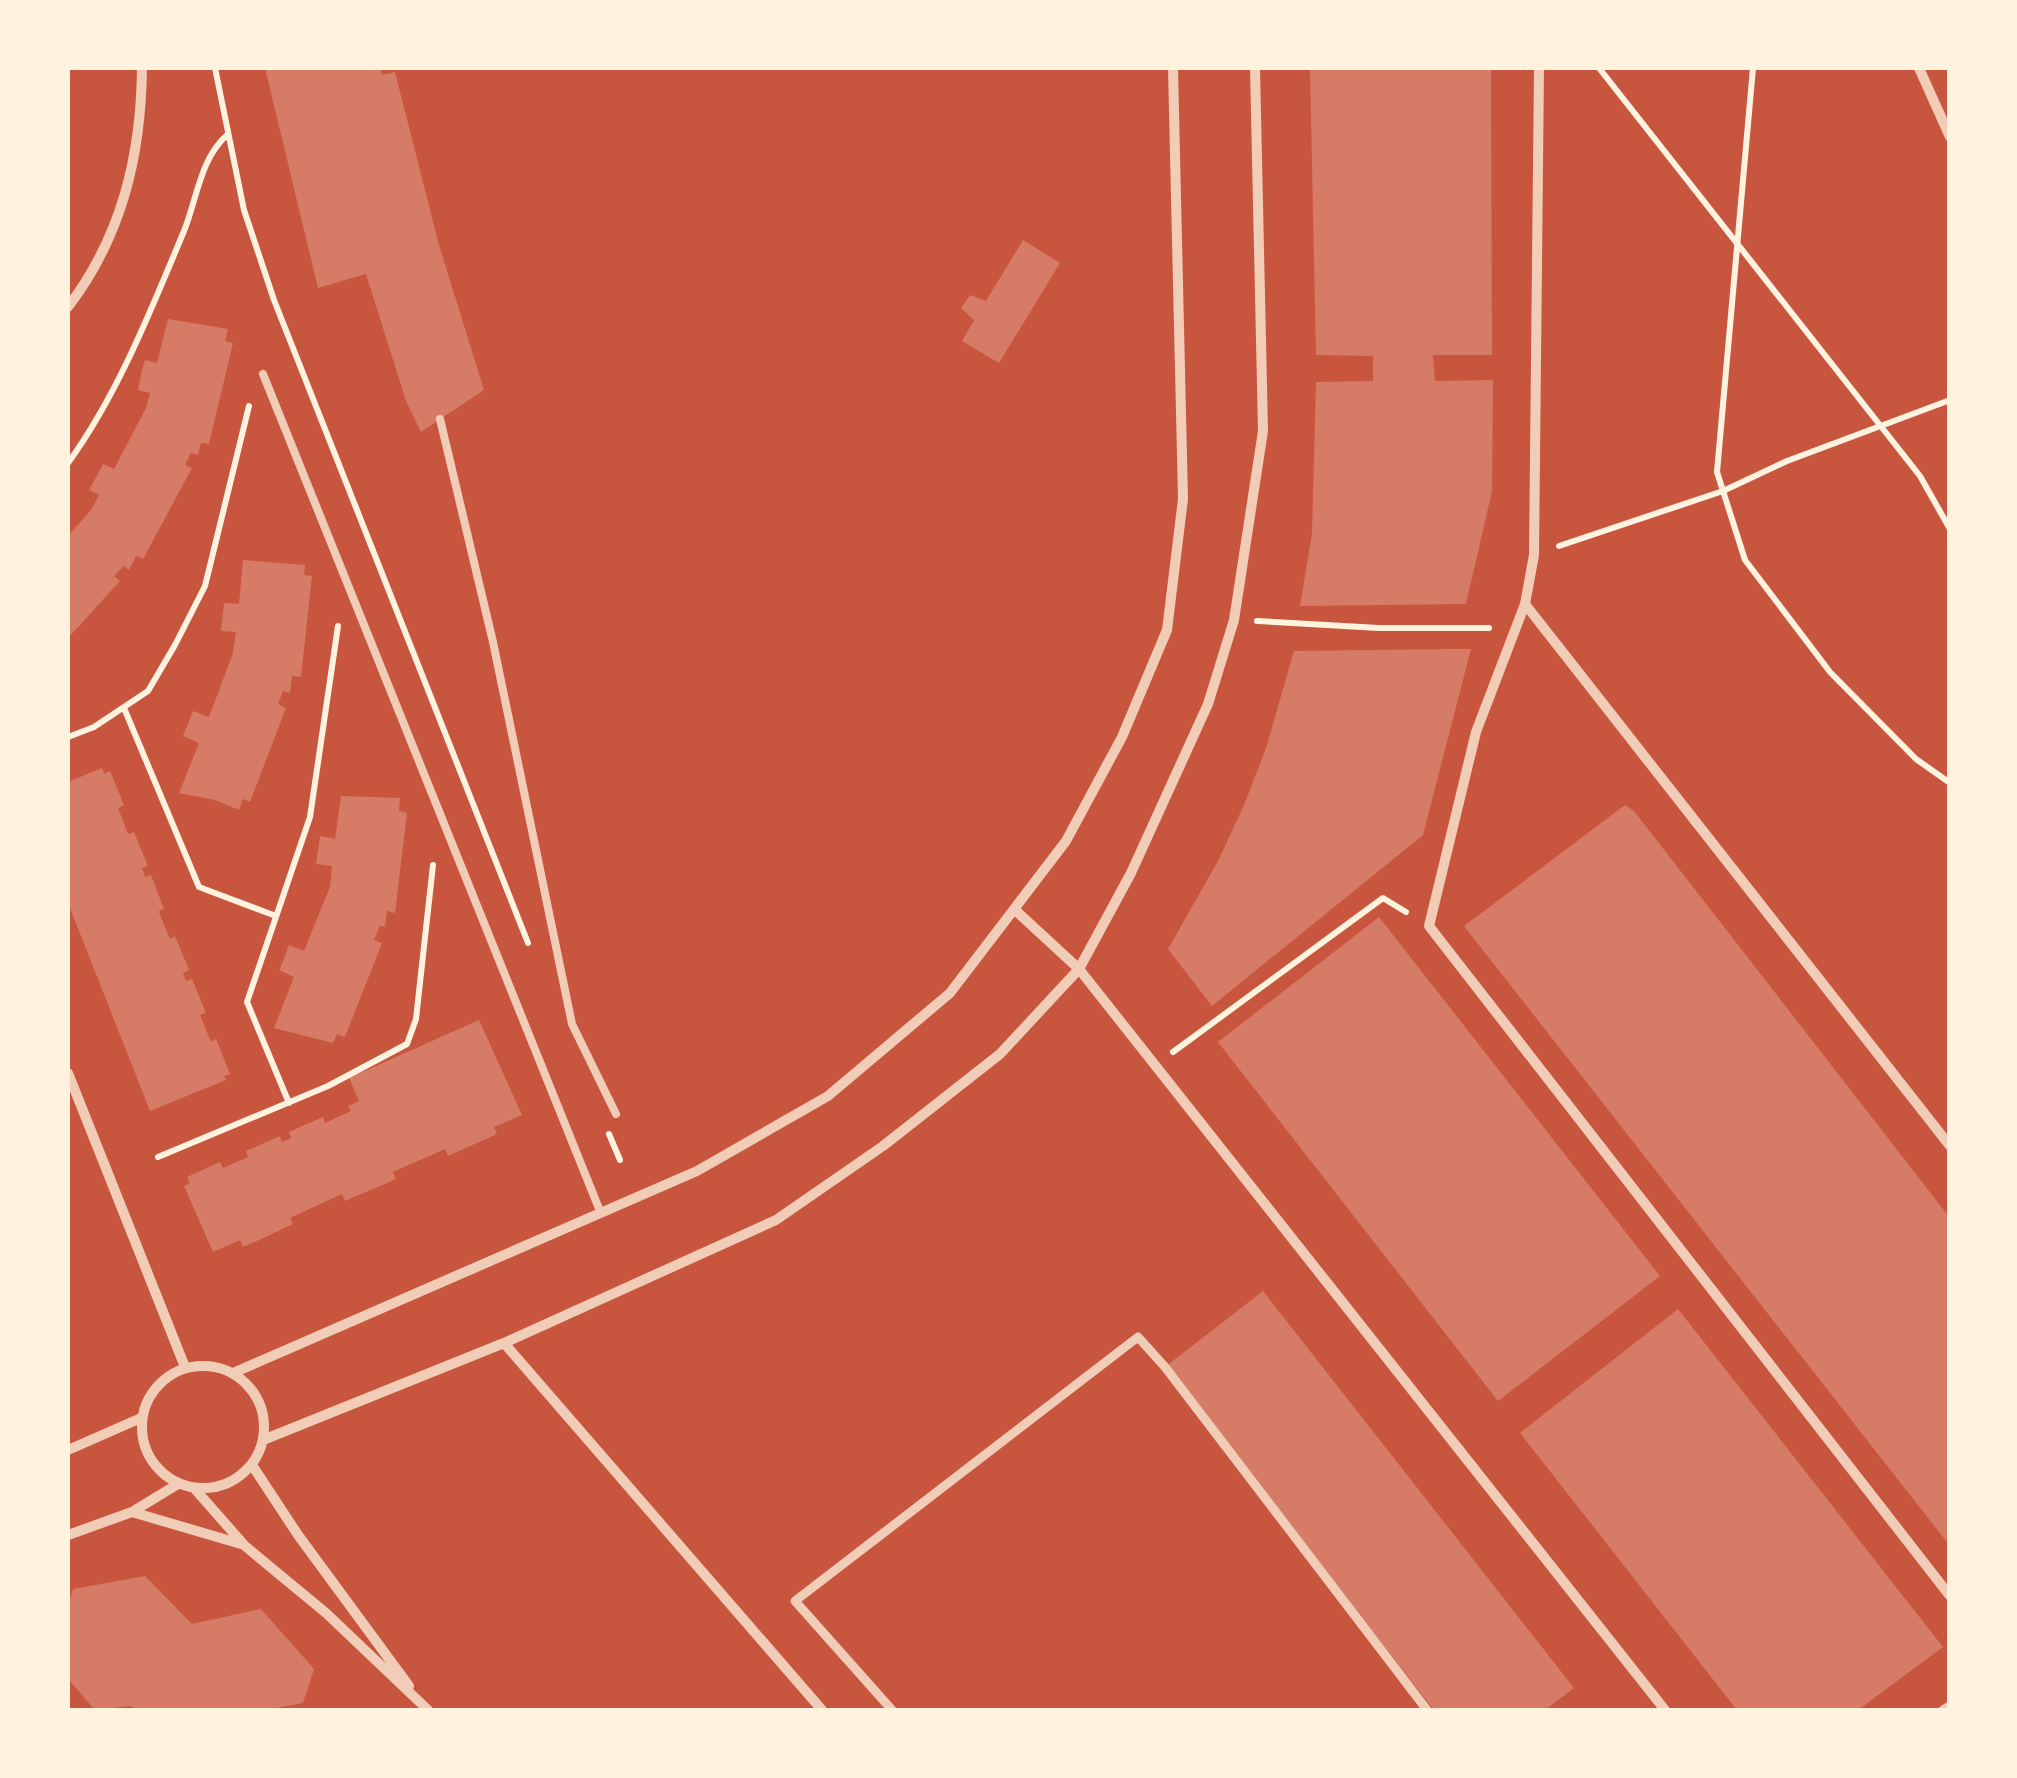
<svg xmlns="http://www.w3.org/2000/svg" width="2017" height="1778" font-family="'Source Sans 3',sans-serif">
<style>
.building{fill:#d67c66}
.lines{fill:none;stroke-linecap:round;stroke-linejoin:round}
.path{stroke:#fff3e0;stroke-width:6}
.service{stroke:#f1ccb7;stroke-width:8}
.pedestrian{stroke:#f1ccb7;stroke-width:9}
.minor{stroke:#f1ccb7;stroke-width:10}
</style>
<rect width="100%" height="100%" fill="#c8553d"/>
<path class="building" d="M265,68H380L382,75L395,72L439,245L484,390L421,432L406,401L366,274L318,288Z
M1310,68H1491L1492,355H1433L1435,381L1493,380L1492,491L1466,604L1300,606L1312,533L1316,382L1373,381V356L1316,355Z
M1023,240L1060,263L999,363L962,341L974,320L961,308L970,295L986,301Z
M168,319L228,329L225,341L233,343L209,444L201,443L198,455L191,453L185,465L192,468L143,559L136,556L129,570L124,566L114,576L120,581L68,638V536L91,510L99,495L89,490L103,464L114,469L146,408L150,393L138,390L141,374L145,360L157,363Z
M243,560L305,565L304,575L312,576L301,677L292,676L290,693L283,691L278,704L286,708L250,802L243,799L239,810L215,800L179,793L199,743L183,736L193,711L209,717L233,653L236,632L221,631L224,603L239,604Z
M1452,649H1471L1423,835L1212,1006L1168,949L1218,861L1244,805L1266,748L1294,651Z
M102,768L104,774L110,771L124,805L118,808L128,834L134,832L148,866L142,868L145,877L151,875L164,909L159,911L160,915L170,939L175,936L189,970L183,973L186,981L192,979L206,1013L200,1015L211,1042L216,1039L230,1074L224,1076L226,1080L150,1111L68,903V782Z
M341,796L400,798L399,811L407,813L395,913L387,911L385,927L380,926L374,940L382,943L345,1037L337,1034L333,1043L274,1028L294,977L279,970L282,964L289,945L304,951L330,887L332,866L316,864L320,836L335,839Z
M1625,805L1634,811L1950,1218V1546L1464,926Z
M1379,917L1660,1276L1498,1401L1218,1042Z
M479,1020L522,1115L494,1127L497,1134L448,1156L445,1149L393,1172L396,1179L345,1201L342,1194L290,1218L293,1224L259,1240L243,1247L240,1240L213,1252L184,1186L190,1183L187,1177L220,1162L223,1168L248,1157L246,1151L280,1136L282,1142L291,1138L289,1132L323,1117L325,1123L351,1111L348,1106L359,1101L349,1078Z
M1263,1291L1574,1688L1545,1710H1434L1165,1367Z
M1678,1309L1943,1647L1858,1710H1737L1520,1433Z
M145,1576L192,1624L261,1609L314,1669L303,1703L266,1710H136L131,1706L95,1710L68,1679V1605L73,1589Z"/>
<g class="lines">
<path class="path" d="M215,68L244,210L274,300L528,943
M1599,68L1920,476L1950,529
M1753,68L1717,472L1745,560L1830,672L1916,759L1950,783
M68,463C118,394 151,310 184,231C197,199 200,159 227,135
M1559,546L1723,491L1787,461L1950,400
M1257,621L1379,628H1489
M124,708L199,887L276,916
M68,737L94,727L148,691L175,645L205,586L249,406
M1173,1052L1383,898L1406,912
M289,1103L247,1002L310,817L338,626
M609,1134L620,1160
M158,1157L328,1086L407,1044L416,1019L433,865"/>
<path class="service" d="M263,374L600,1211
M440,419L493,642L572,1024L616,1114"/>
<path class="pedestrian" d="M892,1710L795,1601L1138,1337L1165,1367L1427,1710
M1943,1710L1950,1706"/>
<path class="minor" d="M1539,68L1534,555L1525,604L1950,1146
M1919,68L1950,137
M68,307C122,236 141,156 142,68
M1525,604L1476,732L1429,926L1950,1596
M1014,909L1079,969L1665,1710
M68,1073L185,1367
M504,1343L822,1710
M142 1427a61 61 0 1 1 122 0a61 61 0 1 1-122 0Z
M233,1373L697,1171L828,1096L950,993L1066,841L1122,737L1167,630L1183,499L1173,68
M263,1440L504,1343L776,1220L883,1146L1000,1054L1079,969L1131,873L1208,704L1234,620L1263,431L1255,68
M68,1450L141,1418
M252,1465L298,1535L409,1686
M194,1488L245,1546L326,1613L428,1710
M132,1512L241,1544
M68,1535L132,1512L178,1484"/>
</g>
<rect width="2017" height="1778" fill="none" stroke="#fff3e0" stroke-width="140"/>
</svg>
